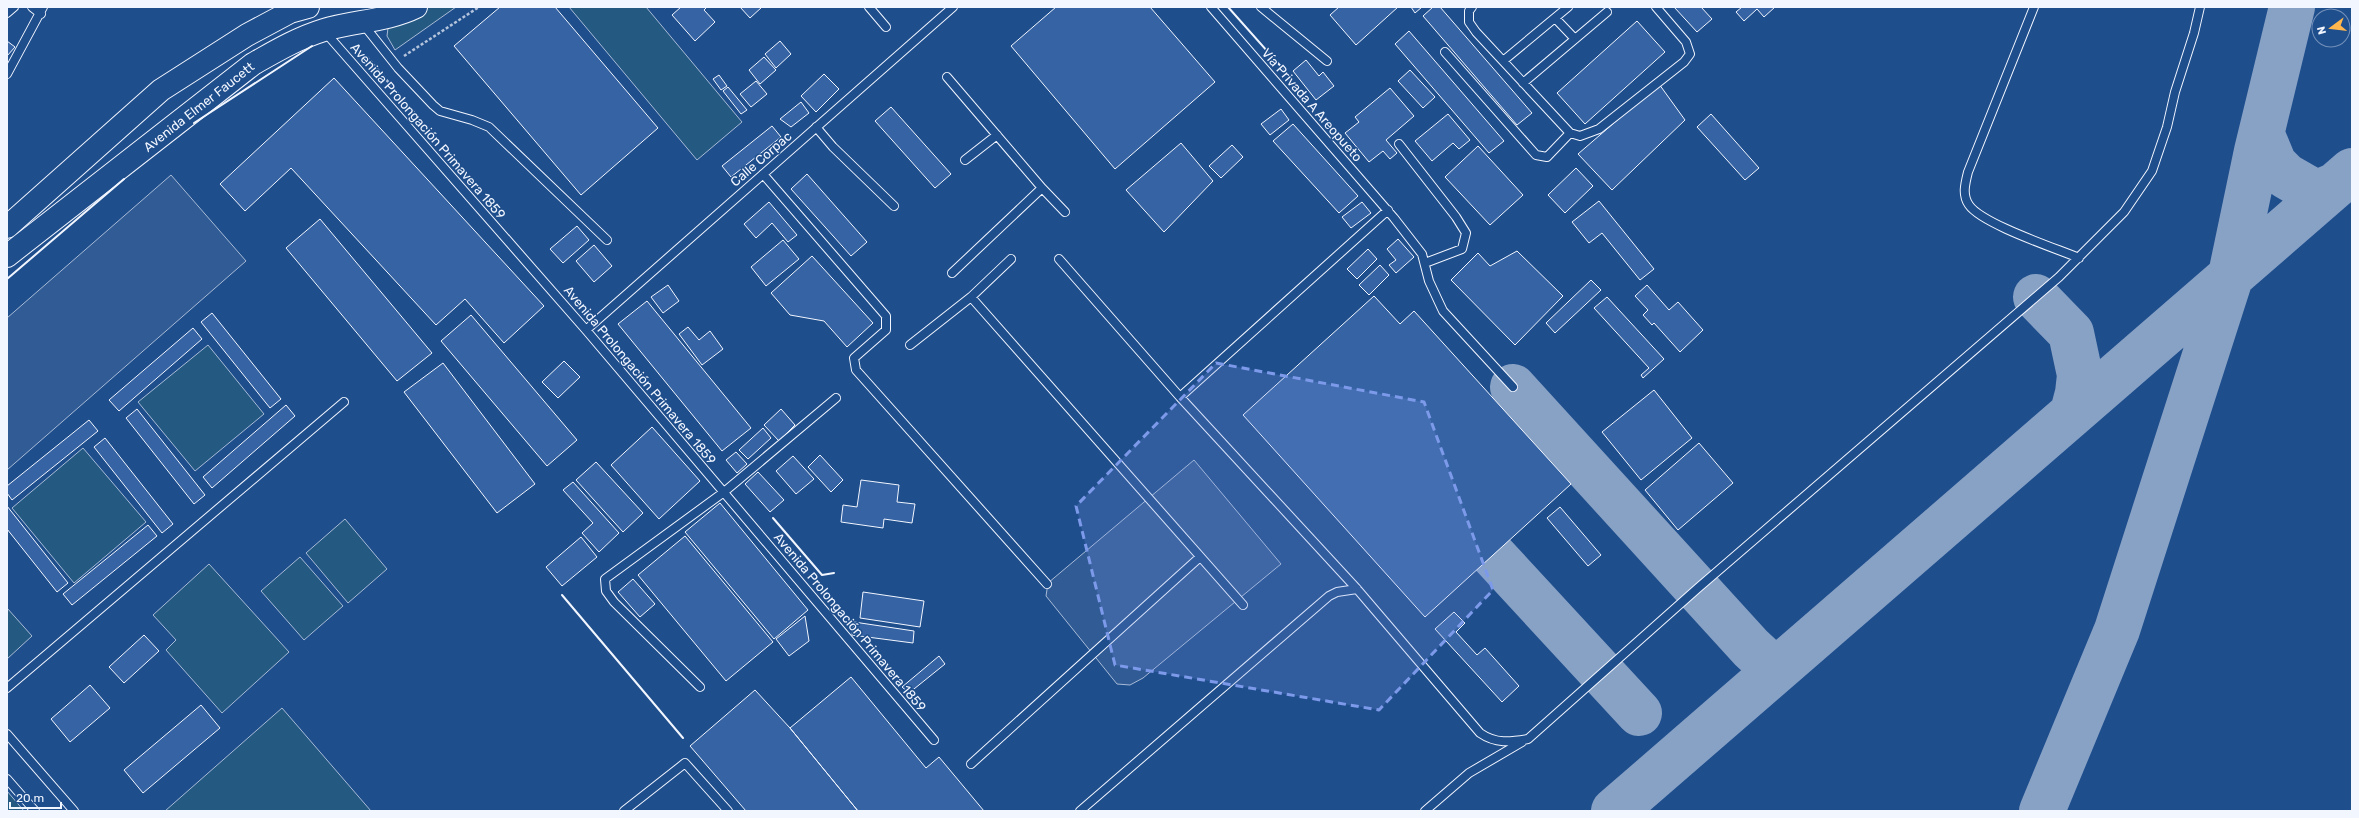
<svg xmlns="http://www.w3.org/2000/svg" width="2359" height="818" font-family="Rubik,sans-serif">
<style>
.green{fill:#245a82;stroke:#a8bbd7}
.parking{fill:#305b95;stroke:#a8bbd7}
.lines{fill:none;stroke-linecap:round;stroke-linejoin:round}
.taxiway{stroke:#88a2c6;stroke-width:46}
.building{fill:#3563a3;stroke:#f2f6ff}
.service-casing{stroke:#f2f6ff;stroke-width:10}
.trunk-casing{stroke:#f2f6ff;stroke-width:24}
.path{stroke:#b3c4dc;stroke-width:2.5;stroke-dasharray:3 2;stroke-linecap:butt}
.service{stroke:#1f4e8c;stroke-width:8}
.trunk{stroke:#1f4e8c;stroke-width:22}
.wall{stroke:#f2f6ff;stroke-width:2}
.marked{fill:#7d9aea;fill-opacity:0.2;stroke:#7d9aea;stroke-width:3;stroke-dasharray:8 5;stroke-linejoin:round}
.labels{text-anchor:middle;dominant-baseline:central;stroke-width:3;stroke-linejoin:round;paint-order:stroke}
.street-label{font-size:13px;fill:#f2f6ff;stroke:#1f4e8c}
</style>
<rect width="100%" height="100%" fill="#1f4e8c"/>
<path class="green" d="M417,7H456L395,50L387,36L388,28Z
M569,7H646L742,122L697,160Z
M208,345L264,414L195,471L138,402Z
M83,448L146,522L74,583L12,508Z
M345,519L387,569L348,603L306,553Z
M300,557L343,606L304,640L261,591Z
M209,564L289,652L222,713L166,650L176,640L153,615Z
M7,608L32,636L7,659Z
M282,708L371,811H165Z
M7,791L24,811H7Z"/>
<path class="parking" d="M171,175L246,261L7,470V318Z
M1194,460L1281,564L1143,678L1130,685L1117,684L1046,596L1048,583Z"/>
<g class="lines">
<path class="taxiway" d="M2262,135L2274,164L2286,176L2314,192L2322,191L2334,186
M2036,297L2071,333L2080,375L2078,393L2073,412
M1513,387L1751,648L1764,660L1778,667
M1493,555L1639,713
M1614,811L2352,171
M2042,811L2117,630L2231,275L2257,151L2292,7"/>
</g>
<path class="building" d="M500,7H555L658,128L581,195L454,46Z
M681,7H707L704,10L715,22L695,41L672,15Z
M740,7H762L750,18Z
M1056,7H1150L1215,82L1115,169L1011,46Z
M1339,7H1398L1356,45L1330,15Z
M1411,7H1422L1415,13Z
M1433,7H1440L1532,113L1517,125L1423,16Z
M1674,7H1701L1712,19L1697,32Z
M1742,7H1775L1764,17L1757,9L1744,21L1736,12Z
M1637,21L1665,52L1585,124L1557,93Z
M1409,31L1504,141L1489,153L1395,44Z
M7,41L15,47L7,56Z
M780,41L791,54L776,68L765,54Z
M764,57L776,70L760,84L749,70Z
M1306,60L1319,76L1323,72L1334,86L1316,100L1293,71Z
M1410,70L1435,97L1423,108L1398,81Z
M824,74L839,89L816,112L801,96Z
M719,75L727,86L721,90L713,79Z
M334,78L544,306L504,343L465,299L436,325L291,168L245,211L220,184Z
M756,81L767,94L751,107L740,94Z
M1659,84L1685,120L1612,190L1578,154Z
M728,87L747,110L741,114L723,91Z
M1390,88L1414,116L1386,140L1397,153L1390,159L1383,151L1369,162L1345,133L1359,122L1355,117Z
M801,102L809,113L791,127L780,119Z
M891,107L951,174L935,188L875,121Z
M1281,109L1289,120L1270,135L1261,124Z
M1448,114L1470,140L1459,149L1453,143L1432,161L1415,141Z
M1711,114L1759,168L1745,180L1697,127Z
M1293,124L1358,196L1339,213L1273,141Z
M772,126L781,137L731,177L722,166Z
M1181,143L1213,181L1164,232L1126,190Z
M1232,145L1243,157L1221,178L1209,166Z
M1478,146L1523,195L1490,225L1445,177Z
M1576,168L1593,186L1565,213L1548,195Z
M807,174L867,242L851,256L791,189Z
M1599,201L1654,269L1640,280L1602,233L1589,243L1572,222Z
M769,202L797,235L788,242L772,223L756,238L744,224Z
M1362,202L1371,213L1351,228L1342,217Z
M320,219L432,353L397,381L286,248Z
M577,226L589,240L563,263L550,249Z
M1398,239L1414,257L1396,273L1389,265L1396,260L1387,249Z
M783,240L799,259L766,286L751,267Z
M594,245L612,266L594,282L576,261Z
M1368,249L1377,259L1357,279L1347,269Z
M1517,251L1563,296L1515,345L1451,280L1478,253L1490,266Z
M812,256L873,323L847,347L824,321L790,315L771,293Z
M1380,265L1389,275L1369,295L1359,285Z
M1591,280L1601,290L1555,333L1546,323Z
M668,285L679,301L663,313L651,297Z
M1647,285L1669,310L1678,302L1703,330L1680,352L1654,323L1652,325L1643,315L1648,310L1635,296Z
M1374,296L1400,324L1414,311L1571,484L1425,617L1243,415Z
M1607,297L1664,359L1643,378L1641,375L1649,368L1594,308Z
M647,301L751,428L722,451L618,324Z
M212,313L281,399L270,408L201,322Z
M471,315L577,440L547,466L441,341Z
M688,327L699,340L710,331L723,349L702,365L679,334Z
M193,328L202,339L119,411L109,400Z
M564,361L580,377L558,398L542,382Z
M443,363L535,484L497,513L404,392Z
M1654,390L1692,438L1641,480L1602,432Z
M286,405L295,416L212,488L203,477Z
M137,409L205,495L194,504L126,418Z
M781,409L795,425L779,441L764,425Z
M89,420L98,431L12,500L7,493V486Z
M652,427L700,481L659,519L611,465Z
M763,428L771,438L748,459L739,450Z
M105,438L173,524L162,533L94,447Z
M1699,443L1733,483L1678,530L1645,490Z
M736,452L747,464L737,473L726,460Z
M820,455L843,480L831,492L808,467Z
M793,456L814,479L796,494L776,471Z
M596,462L643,513L623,532L576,480Z
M758,472L784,500L770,512L745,484Z
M861,480L899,485L897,502L915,504L912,523L884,519L883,528L841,522L843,505L857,507Z
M573,482L619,533L599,552L582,533L593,523L563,490Z
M720,503L808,610L774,639L685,532Z
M7,506L68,583L57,592L7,529Z
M1560,507L1601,555L1588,566L1547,518Z
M148,525L157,536L72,605L63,594Z
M685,536L773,642L726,681L638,575Z
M581,537L597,557L562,586L546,567Z
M633,579L655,604L640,617L618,592Z
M863,592L924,601L920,627L860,618Z
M1454,612L1465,623L1456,632L1477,655L1485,648L1519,686L1502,702L1435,629Z
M805,616L809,641L789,656L776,639Z
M854,622L914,631L913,643L852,635Z
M144,635L159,651L124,683L109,667Z
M939,656L945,664L909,693L902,687Z
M851,677L926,768L939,757L984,811H858L790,728Z
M90,685L110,708L70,742L51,719Z
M755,690L790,728L858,811H746L690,746Z
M201,705L220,728L143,793L124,770Z"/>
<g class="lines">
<defs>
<path id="service" d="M32,7L41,14
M869,7L886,27
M1211,7L1394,218L1422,254L1429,281L1443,311L1513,387
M1261,7L1327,61
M1472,7L1469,11V22L1476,32L1570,133L1580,136L1599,129L1684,62L1690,54L1686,42L1656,7
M2034,7L1968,172C1965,184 1962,195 1969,205C1982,224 2055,248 2079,258
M7,13L14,7
M1555,18L1575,39
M363,24L398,68L433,105L440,111L472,120L489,127L607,240
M325,32L586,330L934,740
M1445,52L1536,155L1547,157L1570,133
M1503,61L1568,7
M7,74L43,7
M947,77L1042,188L952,273
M1523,83L1607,12
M816,127L833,147L894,206
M1399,144L1456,217L1466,233L1462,249L1425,263
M965,160L997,135
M763,174L886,316V330L854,358L856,370L1047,584
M1042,188L1065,212
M1059,259L1180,397L1357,589L1480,733C1496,744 1510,742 1528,739L1698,588L2059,277L2124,212L2152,171L2167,127L2175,92L2194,33L2200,7
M971,297L1011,259
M586,330L953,7
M910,345L971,297L1243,605
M1180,397L1388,210
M700,687L614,602L606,591L605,579L724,492L836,398
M7,688L344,402
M7,734L74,811
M971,764L1200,557
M7,779L35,811
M624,811L685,763L728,811
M1080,811L1329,596L1337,592L1357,589
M1425,811L1469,773L1522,742"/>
<g id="trunk">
<path d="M7,227L161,90L247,35L290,12L308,7"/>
<path id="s1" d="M7,256L253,64C276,51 298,38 324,30C354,21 388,21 416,7"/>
</g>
</defs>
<use href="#service" class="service-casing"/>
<use href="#trunk" class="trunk-casing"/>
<path class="path" d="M404,56L479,7
M367,57L417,116"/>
<use href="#service" class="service"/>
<use href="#trunk" class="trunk"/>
<path class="wall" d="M1228,7L1285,71
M194,123L312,46
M7,279L124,179
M773,518L822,575L834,573
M562,595L683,738"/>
</g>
<path class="marked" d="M1216,363L1424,402L1493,590L1379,710L1115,665L1076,506Z"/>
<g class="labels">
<g class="street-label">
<text transform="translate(1312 105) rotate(49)">Vía Privada A Areopueto</text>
<text stroke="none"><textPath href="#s1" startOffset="243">Avenida Elmer Faucett</textPath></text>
<text transform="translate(428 131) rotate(49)">Avenida Prolongación Primavera 1859</text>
<text transform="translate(761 159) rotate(-41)">Calle Corpac</text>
<text transform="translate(640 375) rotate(50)">Avenida Prolongación Primavera 1859</text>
<text transform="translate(850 622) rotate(50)">Avenida Prolongación Primavera 1859</text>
</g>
</g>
<rect width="2359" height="818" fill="none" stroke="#f2f6ff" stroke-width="16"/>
<g transform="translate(2331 28) rotate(255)"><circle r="19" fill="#1f4e8c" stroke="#7391ba"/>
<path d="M0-3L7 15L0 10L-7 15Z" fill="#ffb74d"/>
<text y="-6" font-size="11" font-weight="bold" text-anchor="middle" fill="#f2f6ff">N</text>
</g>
<path d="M10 802v6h51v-6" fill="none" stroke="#f2f6ff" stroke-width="2"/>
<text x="16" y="802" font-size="12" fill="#f2f6ff" stroke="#1f4e8c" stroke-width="3" paint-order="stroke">20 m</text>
</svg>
